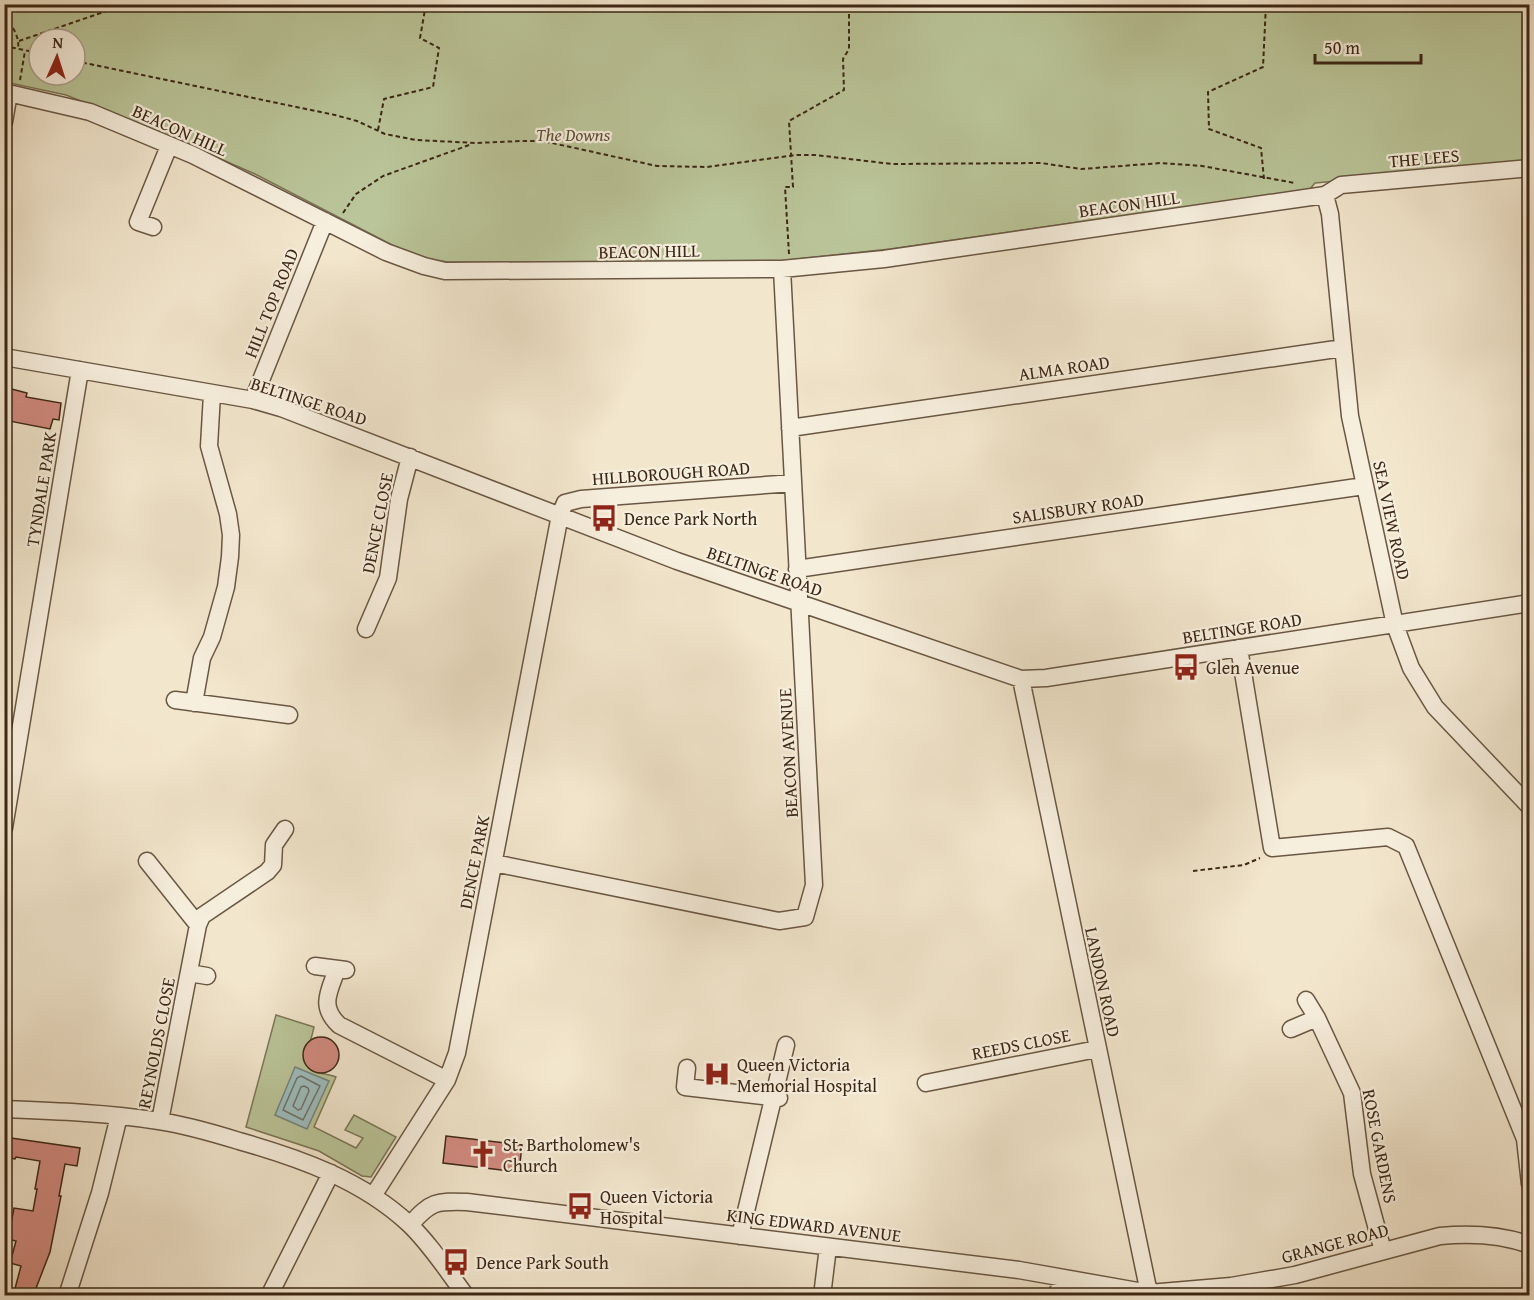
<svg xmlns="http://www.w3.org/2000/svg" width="1534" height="1300" font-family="'Gentium Book Plus',serif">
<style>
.green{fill:#bac599;stroke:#7b7657;stroke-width:1.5;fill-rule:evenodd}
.water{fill:#9dbec0;stroke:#76827c;stroke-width:1.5}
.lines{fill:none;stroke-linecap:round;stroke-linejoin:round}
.shore{stroke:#6c726a;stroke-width:1.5}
.building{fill:#d28a80;stroke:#3c2715;stroke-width:1.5}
.minor-casing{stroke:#6a5743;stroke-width:19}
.path{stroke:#3c2715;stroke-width:2;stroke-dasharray:4.5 3;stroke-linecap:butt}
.minor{stroke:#f7efde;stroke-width:16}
.labels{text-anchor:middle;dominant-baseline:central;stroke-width:4.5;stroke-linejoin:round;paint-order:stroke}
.street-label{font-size:18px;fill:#3c2715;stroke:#f7efde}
.park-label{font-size:18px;font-style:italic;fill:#5c4e36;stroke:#f7efde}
.poi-label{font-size:18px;fill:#3c2715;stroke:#f7efde;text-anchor:start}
</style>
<rect width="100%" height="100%" fill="#f2e6cd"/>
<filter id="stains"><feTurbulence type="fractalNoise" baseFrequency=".00333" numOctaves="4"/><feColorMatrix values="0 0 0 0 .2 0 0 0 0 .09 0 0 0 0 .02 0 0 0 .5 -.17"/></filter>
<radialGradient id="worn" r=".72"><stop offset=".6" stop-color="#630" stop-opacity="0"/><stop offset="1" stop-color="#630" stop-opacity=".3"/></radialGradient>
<path class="green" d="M4,5H1529V164L1315,183L1310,189L890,249L769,262H448L429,259L396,247L255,174L177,140L66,95L5,82ZM39,39H75V75H39Z
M276,1015L314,1027C313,1031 312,1037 310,1041C304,1051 299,1063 313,1071C320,1074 329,1074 336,1077L314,1127L356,1148L363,1138L345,1130L354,1115L396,1137L371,1177L362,1176L319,1151L246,1127Z"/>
<path class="water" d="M295,1067L329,1081L307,1129L275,1115Z"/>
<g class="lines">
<path class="shore" d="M301,1076L320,1086L303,1120L283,1110L297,1078Z
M304,1086L308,1088L309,1091L301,1109L298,1110L293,1106L301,1087Z"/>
</g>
<path class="building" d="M4,387L27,393L26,397L61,403L59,420L53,419L50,429L4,420Z
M303 1055a18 18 0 1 1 36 0a18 18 0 1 1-36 0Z
M446,1136L522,1145L519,1172L443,1163Z
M4,1137L80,1148L77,1166L65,1164L59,1196H61L50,1252L33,1296H13L21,1266L10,1263L16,1241L8,1239L14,1208L33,1211L37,1189H35L40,1161L16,1157L15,1159L4,1157Z"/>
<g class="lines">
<defs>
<path id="minor" d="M4,92L90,112L193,155L386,252L424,266L445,271L782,269L884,259L1325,195L1341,185L1530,168
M4,122L9,93
M1325,195L1330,214L1350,416L1395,625L1411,668L1435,707L1530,807
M153,227L138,222L169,146
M4,357L253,400L281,408L677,561L1021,679L1046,678L1530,603
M253,400L325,221
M790,428L1343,348
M797,569L1364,486
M366,629L388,578L399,499L410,457
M1239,648L1272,848L1388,837L1406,846L1525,1139L1530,1184
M1021,679L1149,1293
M175,700L289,715
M194,703L202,658L212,637L226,587L230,557L231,535L228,514L209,446L212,394
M4,828L80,370
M147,861L198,925
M494,863L779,921L805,917L814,885L782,269
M315,966L346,970
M337,969C329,992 319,1006 339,1025L447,1080
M189,973L207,976
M1306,1000L1317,1018L1352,1093L1362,1174L1383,1251
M1291,1029L1317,1018
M687,1068L685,1087L779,1098
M926,1083L1097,1049
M4,1109C56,1111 108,1113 159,1121C186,1125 213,1133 239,1141C299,1158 362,1180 409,1224C431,1245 448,1272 466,1296
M160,1121L198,925L202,916L267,872L273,865L274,845L285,829
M373,1196L447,1080L457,1053L560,515L565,503L581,499L793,483
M410,1225C431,1201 436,1201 467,1202L1019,1270L1149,1293L1231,1286L1295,1275L1440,1236C1471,1233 1500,1234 1530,1245
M740,1236L786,1045
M67,1296L100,1193L119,1116
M269,1296L331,1173
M822,1296L828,1247
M1055,1296L1065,1279"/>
</defs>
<use href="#minor" class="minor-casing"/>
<path class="path" d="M4,16C12,25 20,37 18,49
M19,41L127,4
M4,46L39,53
M75,61L335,115L357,121L385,134L416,140L476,143L521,141H543L657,166L707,167L796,155H815L892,164L1041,163L1081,169L1161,163L1202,166L1295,183
M20,80L25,51
M378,130L384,99L433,87L439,48L420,38L426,4
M1264,179L1261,148L1209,129L1208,92L1263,67L1266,4
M343,213L356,194L383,176L472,144
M789,254L785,187H793L789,121L844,90L843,59L849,49V4
M1193,871L1244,865L1260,858"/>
<use href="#minor" class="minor"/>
</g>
<defs>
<symbol id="bus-bare" viewBox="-9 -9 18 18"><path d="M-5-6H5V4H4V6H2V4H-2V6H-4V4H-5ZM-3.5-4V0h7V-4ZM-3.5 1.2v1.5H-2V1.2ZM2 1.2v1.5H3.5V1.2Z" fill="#8f2418" stroke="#f7efde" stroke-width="2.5" paint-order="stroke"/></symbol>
<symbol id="hospital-bare" viewBox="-9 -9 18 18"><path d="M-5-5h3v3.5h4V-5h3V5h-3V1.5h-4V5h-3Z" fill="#8f2418" stroke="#f7efde" stroke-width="2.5" paint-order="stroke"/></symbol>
<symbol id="church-bare" viewBox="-9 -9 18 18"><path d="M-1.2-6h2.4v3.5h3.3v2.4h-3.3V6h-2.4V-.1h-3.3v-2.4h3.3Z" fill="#8f2418" stroke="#f7efde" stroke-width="2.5" paint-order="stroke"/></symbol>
</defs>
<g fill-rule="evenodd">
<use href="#bus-bare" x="585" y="499" width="38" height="38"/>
<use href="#bus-bare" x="1167" y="648" width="38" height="38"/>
<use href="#hospital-bare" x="698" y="1055" width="38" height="38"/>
<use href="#church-bare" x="464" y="1135" width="38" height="38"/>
<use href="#bus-bare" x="561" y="1187" width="38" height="38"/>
<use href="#bus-bare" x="437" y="1243" width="38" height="38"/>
</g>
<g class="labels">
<g class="street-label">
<text transform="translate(180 130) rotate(24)">BEACON HILL</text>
<text transform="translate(1424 158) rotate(-5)">THE LEES</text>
<text transform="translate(1129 204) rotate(-8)">BEACON HILL</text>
<text transform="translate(649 251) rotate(-1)">BEACON HILL</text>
<text transform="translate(271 303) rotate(-68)">HILL TOP ROAD</text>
<text transform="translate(1064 368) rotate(-8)">ALMA ROAD</text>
<text transform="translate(309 401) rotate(18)">BELTINGE ROAD</text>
<text transform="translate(671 473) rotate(-4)">HILLBOROUGH ROAD</text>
<text transform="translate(41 489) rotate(-81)">TYNDALE PARK</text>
<text transform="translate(1078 508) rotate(-8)">SALISBURY ROAD</text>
<text transform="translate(1392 520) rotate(78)">SEA VIEW ROAD</text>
<text transform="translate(377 523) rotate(-79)">DENCE CLOSE</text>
<text transform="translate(765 571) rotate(19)">BELTINGE ROAD</text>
<text transform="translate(1242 628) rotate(-9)">BELTINGE ROAD</text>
<text transform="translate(788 753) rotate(-93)">BEACON AVENUE</text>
<text transform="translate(474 862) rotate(-79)">DENCE PARK</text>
<text transform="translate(1103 982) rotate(78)">LANDON ROAD</text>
<text transform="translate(156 1043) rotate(-79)">REYNOLDS CLOSE</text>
<text transform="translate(1021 1044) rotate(-11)">REEDS CLOSE</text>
<text transform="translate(1380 1146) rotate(79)">ROSE GARDENS</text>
<text transform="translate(814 1225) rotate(7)">KING EDWARD AVENUE</text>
<text transform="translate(1335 1243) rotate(-15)">GRANGE ROAD</text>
</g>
<g class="park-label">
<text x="573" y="134">The Downs</text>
</g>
<g class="poi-label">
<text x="624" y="518">Dence Park North</text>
<text x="1206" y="667">Glen Avenue</text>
<text x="737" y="1064">Queen Victoria<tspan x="737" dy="21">Memorial Hospital</tspan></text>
<text x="503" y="1144">St. Bartholomew's<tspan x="503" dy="21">Church</tspan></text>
<text x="600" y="1196">Queen Victoria<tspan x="600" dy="21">Hospital</tspan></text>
<text x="476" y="1262">Dence Park South</text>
</g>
</g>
<rect width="1534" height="1300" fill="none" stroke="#f2e6cd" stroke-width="24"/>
<rect x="6" y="6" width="1522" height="1288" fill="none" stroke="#3c2715" stroke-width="3"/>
<rect x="12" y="12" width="1510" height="1276" fill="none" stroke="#3c2715" stroke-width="1.5"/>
<g transform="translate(57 57) rotate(3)"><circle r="28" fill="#f7efde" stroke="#ac9f8e" stroke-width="1.5"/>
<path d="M0-4.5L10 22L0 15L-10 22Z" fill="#8f2418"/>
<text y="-9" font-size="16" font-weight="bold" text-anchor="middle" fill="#3c2715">N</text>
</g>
<path d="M1315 54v9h106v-9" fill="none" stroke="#3c2715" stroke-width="3"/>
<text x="1324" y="54" font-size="18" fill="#3c2715" stroke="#f7efde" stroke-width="4.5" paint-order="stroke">50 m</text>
<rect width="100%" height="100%" filter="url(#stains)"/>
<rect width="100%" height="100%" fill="url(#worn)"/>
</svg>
